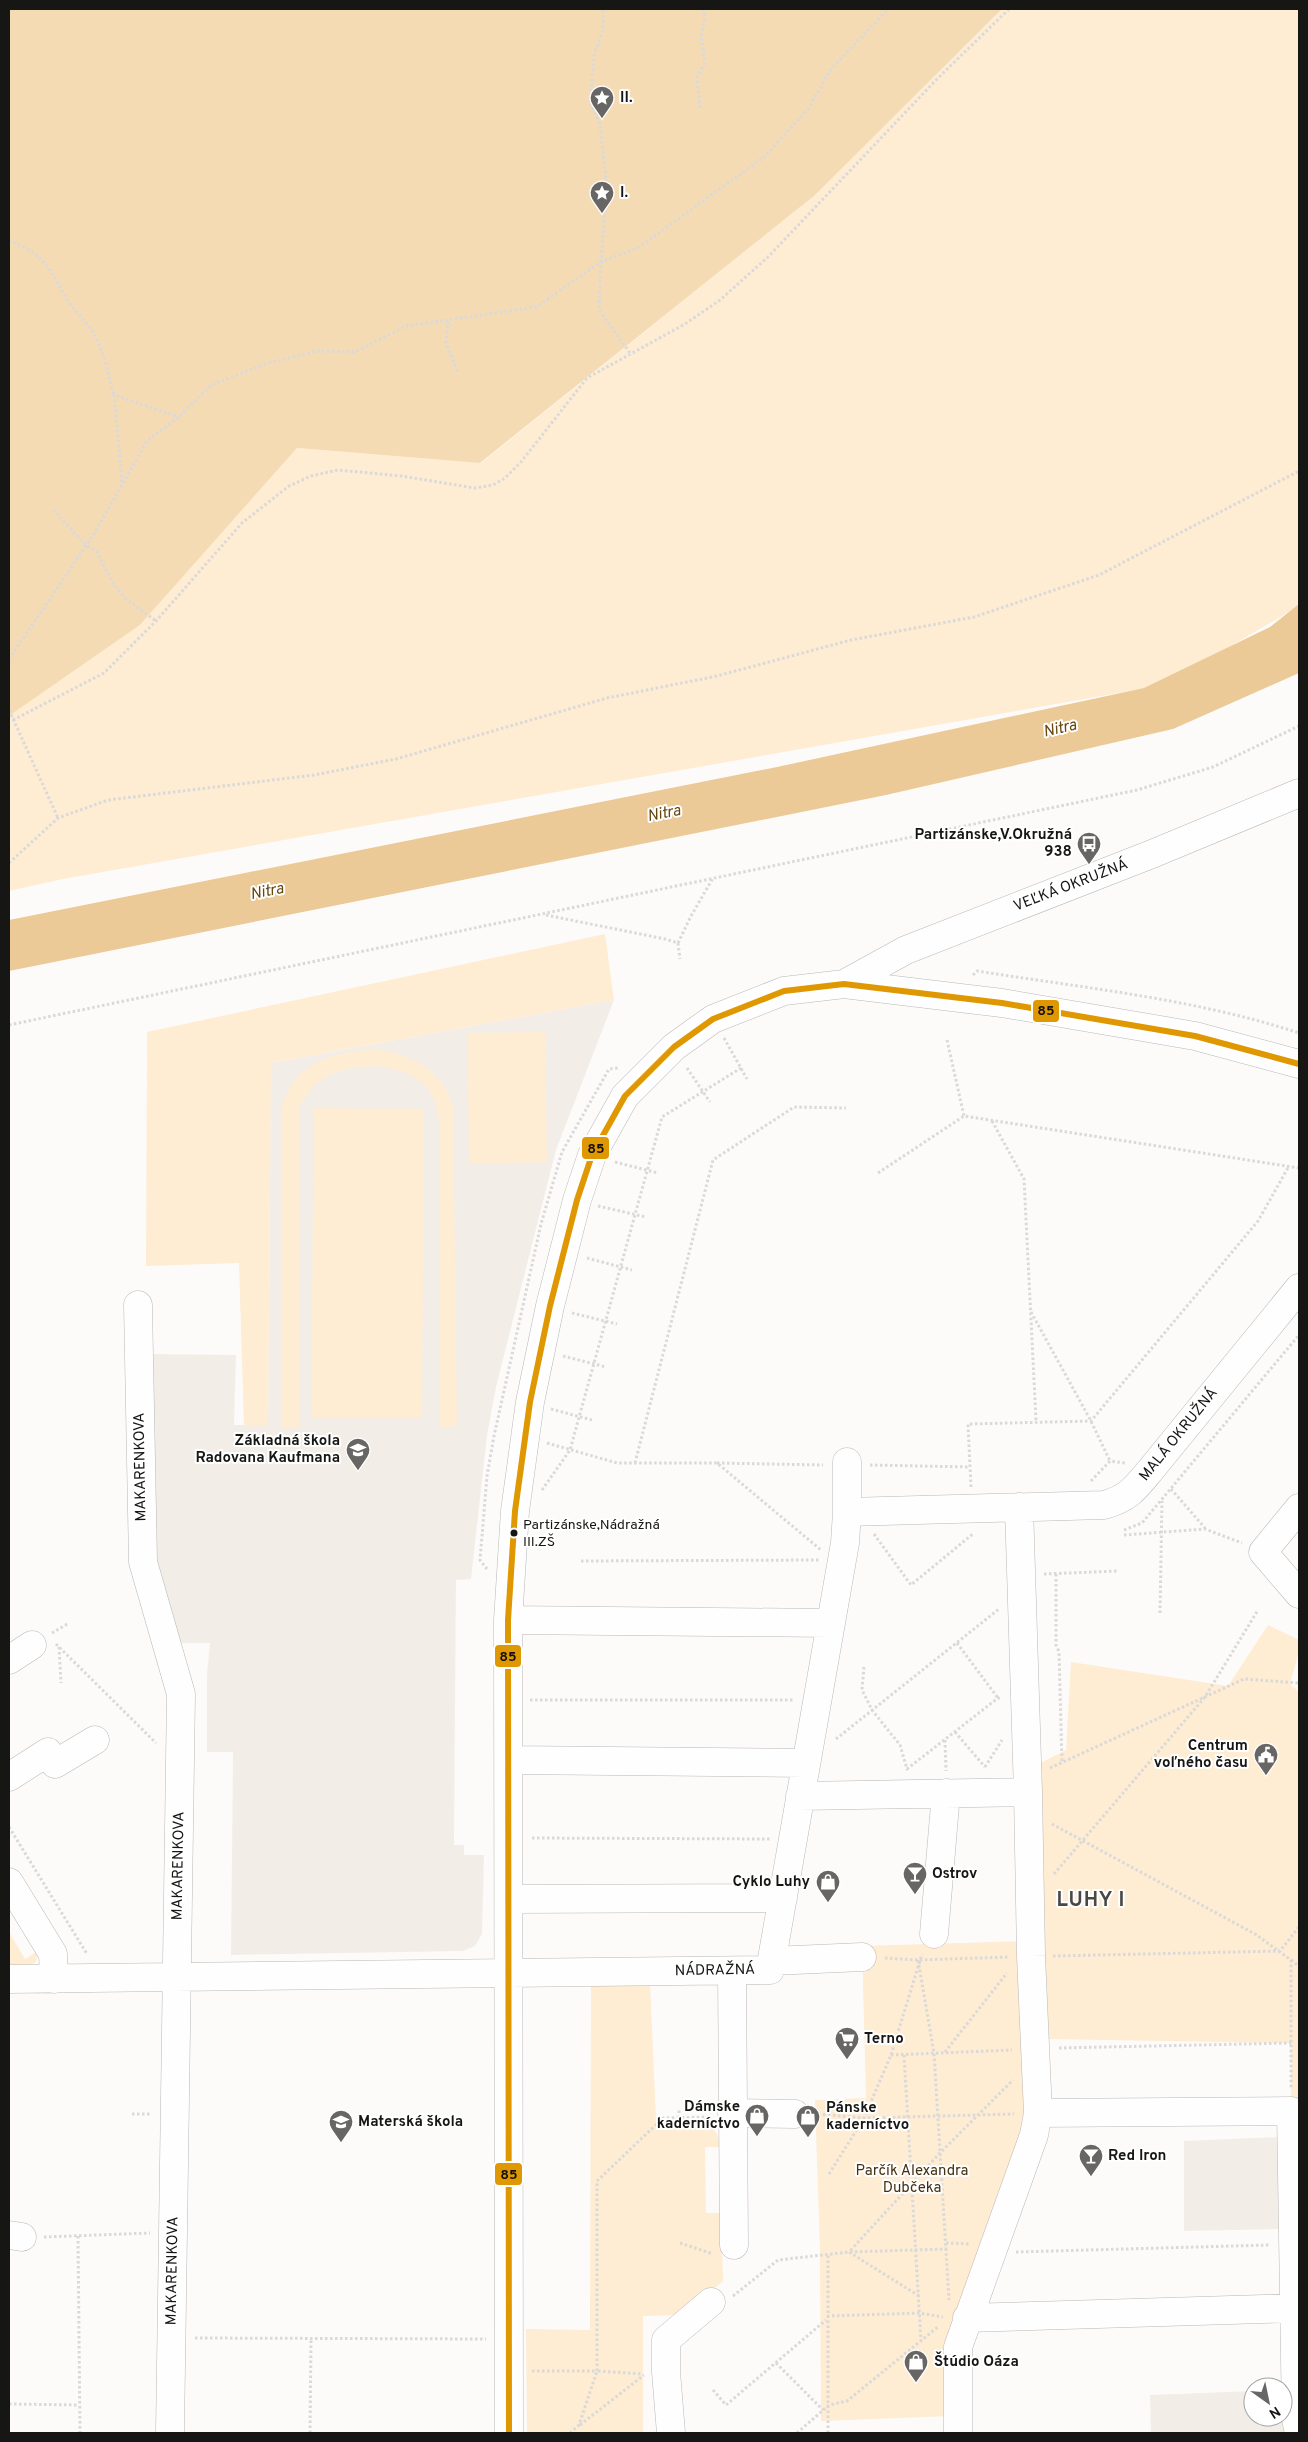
<svg xmlns="http://www.w3.org/2000/svg" width="1308" height="2442" font-family="Overpass,sans-serif">
<style>
.built{fill:#f2eee7}
.green{fill:#feecd3}
.forest{fill:#f5dbb3}
.water{fill:#ebca98}
.lines{fill:none;stroke-linecap:round;stroke-linejoin:round}
.minor-casing{stroke:#b9b8b7;stroke-width:29}
.path{stroke:#dad9d9;stroke-width:3;stroke-dasharray:2.5 2.5;stroke-linecap:butt}
.minor{stroke:#fffefe;stroke-width:28}
.bus-1-casing{stroke:#fff;stroke-width:10}
.bus-1{stroke:#e09802;stroke-width:6}
.bus-dot{fill:#161614;stroke:#fff;stroke-width:2}
.labels{text-anchor:middle;dominant-baseline:central;stroke-width:4;stroke-linejoin:round;paint-order:stroke}
.bus-label{font-size:14px;fill:#161614;stroke:#fff;text-anchor:start}
.poi-label{font-size:15px;font-weight:bold;fill:#161614;stroke:#fff;text-anchor:start}
.street-label{font-size:15px;fill:#161614;stroke:#fff}
.park-label{font-size:15px;fill:#433011;stroke:#fff}
.water-label{font-size:16px;font-style:italic;fill:#664710;stroke:#fff}
.district-label{font-size:20px;font-weight:bold;letter-spacing:1px;fill:#4a4845;stroke:#fff}
.line-badge{stroke:#fff;stroke-width:2}
.pale-badge-label{font-size:14px;text-anchor:middle;font-weight:bold;fill:#111}
</style>
<rect width="100%" height="100%" fill="#fdfbf9"/>
<path class="built" d="M614,1000L556,1150L496,1387L487,1436L471,1579L456,1580L454,1845H464V1855H484L482,1934L475,1946L463,1951L231,1955L233,1752H207V1674L210,1643H172L150,1560V1354L236,1355L234,1425H268L271,1063Z
M1279,2137L1281,2229L1184,2231V2141Z
M1284,2389V2433H1151L1150,2395L1253,2391V2417H1283Z"/>
<path class="green" d="M1002,9H1299V606L1164,685L63,879L9,891V716L140,625L297,448L481,463L814,196Z
M605,934L614,1000L271,1063L268,1425L244,1426L239,1263L146,1266L147,1032Z
M545,1032L547,1162L469,1164L467,1033Z
M376,1049C411,1055 443,1069 453,1107L457,1426L440,1427L439,1119C437,1107 434,1094 424,1085C400,1062 353,1061 326,1077C314,1084 307,1094 300,1105V1428H281V1109C294,1061 332,1053 376,1049Z
M314,1108L424,1109L422,1417H311Z
M1268,1625L1299,1640V1651L1290,1684L1299,1692V2295L1291,2111V2043L1045,2039L1035,1766L1066,1750L1071,1662L1228,1686Z
M9,1932L25,1959L38,1951L36,1962L31,1965L9,1966Z
M1025,1941L1031,2128L952,2416L821,2421L820,2251L815,2100L866,2098L862,1946Z
M591,1983L650,1984L656,2120C683,2120 717,2111 720,2147H705L706,2213H721L723,2281L682,2315L643,2316V2433H527L526,2329L590,2330Z"/>
<path class="forest" d="M9,9H1002L814,196L480,463L297,448L140,625L9,716Z"/>
<path class="water" d="M1299,604V673L1173,729L886,795L9,971V920L777,767L1144,688L1270,627Z"/>
<g class="lines">
<defs>
<path id="minor" d="M844,984L906,950L1152,854L1299,793
M138,1305L143,1562L181,1694L170,2433
M1299,1508L1263,1552L1299,1594
M847,1512V1462
M508,1620L830,1623
M9,1660L32,1645
M509,1760L806,1763
M9,1777L48,1752L55,1764L95,1740
M800,1796L1028,1792L1019,1507
M9,1882L53,1954L54,1979
M510,1899L783,1898
M934,1934L946,1793
M772,1961L862,1957
M732,1971L734,2245
M9,1979L770,1970L845,1543L847,1512L1104,1505C1130,1498 1137,1486 1153,1467L1299,1288
M732,2113L795,2114
M1038,2113L1291,2111L1296,2419L1299,2433
M9,2235L22,2237
M967,2318L1293,2308
M509,2433L508,1620L515,1511L530,1402L550,1306L577,1200L592,1155L625,1096L674,1047L713,1019L784,991L844,984L1002,1003L1195,1036L1299,1064
M671,2433L666,2372V2340L711,2302
M958,2433V2347L1034,2135L1038,2113L1031,1956L1028,1792"/>
</defs>
<use href="#minor" class="minor-casing"/>
<path class="path" d="M700,108L697,77L705,62L701,36L705,19L703,9
M9,240C50,258 48,269 70,304C80,317 93,328 99,344C106,359 109,379 114,395
M448,321L446,343L458,372
M630,353L599,310L601,262L639,247L764,157L808,109L831,69L888,9
M122,482L114,395L179,417
M53,510L86,545L97,552L114,585L125,598L156,621
M9,659L94,534L147,441L179,417L211,385L265,364L316,351L355,352L406,326L536,307L601,262L605,209L608,198L600,124L590,103L594,56L603,30V9
M9,710L58,818
M13,720L104,673L156,621L242,523L289,486L311,476L338,470L401,476L475,488L493,485L505,478L521,462L587,378L685,324L720,300L768,257L937,79L1009,9
M9,863L58,818L108,800L314,775L396,759L607,698L717,676L851,640L974,617L1099,575L1299,471
M546,915L665,939L678,943L680,959
M678,943L691,916L713,878
M973,975L977,971C1084,988 1196,999 1299,1033
M9,1025L1137,790L1213,767L1299,726
M724,1038L747,1079
M947,1040L964,1116
M687,1068L710,1102
M992,1121L1024,1179L1036,1420
M615,1162L658,1173
M878,1173L964,1116L1299,1168
M598,1206L646,1217
M587,1258L632,1270
M1031,1312L1091,1421L1110,1461
M572,1313L617,1324
M563,1356L606,1367
M551,1409L592,1420
M547,1443L617,1463H717L821,1550
M635,1463L713,1160L794,1107L846,1108
M717,1463L823,1465
M870,1465L970,1467
M1091,1481L1110,1461L1125,1463
M971,1487L968,1424L1091,1421L1258,1221L1289,1166
M1171,1489L1205,1528
M542,1490L570,1450L662,1117L741,1068
M1124,1530L1142,1523L1299,1335
M874,1534L911,1585L974,1533
M1124,1535L1205,1529L1242,1543
M581,1561L819,1560
M487,1569L480,1560L487,1476L494,1436L541,1224L562,1152L609,1069L618,1068
M1044,1574L1118,1571
M1056,1574V1645L1059,1652L1062,1762
M1160,1613L1162,1501
M52,1633L69,1623
M957,1643L998,1698
M56,1644L156,1743
M59,1647L61,1683
M864,1667L862,1690L872,1710L900,1745L907,1769L998,1698L1002,1699
M530,1700H794
M955,1732L985,1767
M836,1739L999,1609
M945,1740L946,1771
M985,1767L1002,1740
M1050,1768L1244,1679L1299,1683
M1052,1824L1255,1934L1291,1960V2088
M9,1827L87,1954
M532,1838L770,1839
M1054,1874L1205,1697L1258,1610
M1053,1956L1280,1951L1299,1927
M885,1958L918,1960L1009,1957
M918,1960L934,2053L949,2300
M1291,1960L1299,1966
M1059,2048L1291,2043
M945,2052L1007,1973
M891,2055L1012,2050
M904,2055L921,2341
M132,2114H152
M818,2114L864,2118L1014,2114
M679,2118V2109
M829,2174L864,2118L891,2055L922,1954
M78,2236L80,2433
M44,2237L150,2233
M680,2243L713,2254
M946,2243L971,2244
M1016,2252L1269,2245
M733,2296L778,2260L849,2252L947,2249
M919,2296L849,2252L939,2154L1013,2080
M827,2316L919,2313L943,2317
M195,2338L486,2339
M776,2363L823,2410
M532,2371H597V2181L663,2118L710,2117
M713,2390L726,2405L826,2320
M9,2404L79,2405
M580,2425L644,2375
M310,2433L311,2338
M570,2433L579,2425L597,2371L643,2374
M797,2433L829,2405L847,2401L939,2326
M828,2433V2254"/>
<use href="#minor" class="minor"/>
<defs>
<path id="bus-1" d="M509,2433L508,1620L515,1511L530,1402L550,1306L577,1200L592,1155L625,1096L674,1047L713,1019L784,991L844,984L1002,1003L1195,1036L1299,1064"/>
</defs>
<use href="#bus-1" class="bus-1-casing"/>
<use href="#bus-1" class="bus-1"/>
</g>
<defs>
<symbol id="sight-pin" viewBox="-11 -11 22 30"><path d="M0 17L-7.5 6A9.5 9.5 0 1 1 7.5 6Z" fill="#676664" stroke="#fff"/><path d="M0-6L1.8-2.2L6-1.7L2.9 1.2L3.7 5.4L0 3.3L-3.7 5.4L-2.9 1.2L-6-1.7L-1.8-2.2Z" fill="#fff"/></symbol>
<symbol id="bus-pin" viewBox="-11 -11 22 30"><path d="M0 17L-7.5 6A9.5 9.5 0 1 1 7.5 6Z" fill="#676664" stroke="#fff"/><path d="M-5-6H5V4H4V6H2V4H-2V6H-4V4H-5ZM-3.5-4V0h7V-4ZM-3.5 1.2v1.5H-2V1.2ZM2 1.2v1.5H3.5V1.2Z" fill="#fff"/></symbol>
<symbol id="school-pin" viewBox="-11 -11 22 30"><path d="M0 17L-7.5 6A9.5 9.5 0 1 1 7.5 6Z" fill="#676664" stroke="#fff"/><path d="M0-5L7-2L0 1L-7-2ZM-4 1L0 2.5L4 1V4Q0 6-4 4Z" fill="#fff"/></symbol>
<symbol id="civic-pin" viewBox="-11 -11 22 30"><path d="M0 17L-7.5 6A9.5 9.5 0 1 1 7.5 6Z" fill="#676664" stroke="#fff"/><path d="M-.6-6.5H3V-4.5H.6V-3L4-1V1h2V6H-6V1h2V-1L-.6-3ZM-1.2 2.5V6h2.4V2.5Z" fill="#fff"/></symbol>
<symbol id="bar-pin" viewBox="-11 -11 22 30"><path d="M0 17L-7.5 6A9.5 9.5 0 1 1 7.5 6Z" fill="#676664" stroke="#fff"/><path d="M-6-5H6L.8 .8V4.5H3.5V6h-7V4.5H-.8V.8Z" fill="#fff"/></symbol>
<symbol id="shop-pin" viewBox="-11 -11 22 30"><path d="M0 17L-7.5 6A9.5 9.5 0 1 1 7.5 6Z" fill="#676664" stroke="#fff"/><path d="M-5-2.5h2.3a2.7 3.5 0 0 1 5.4 0H5L5.5 6h-11ZM-1.5-2.5h3a1.5 2.3 0 0 0-3 0Z" fill="#fff"/></symbol>
<symbol id="supermarket-pin" viewBox="-11 -11 22 30"><path d="M0 17L-7.5 6A9.5 9.5 0 1 1 7.5 6Z" fill="#676664" stroke="#fff"/><path d="M-6-5.5h2.5l.6 2H6L4.5 2H-2.5L-4.4-4H-6ZM-1.5 3.2a1.3 1.3 0 1 0 .1 0ZM3 3.2a1.3 1.3 0 1 0 .1 0Z" fill="#fff"/></symbol>
</defs>
<g fill-rule="evenodd">
<use href="#sight-pin" x="588" y="84" width="28" height="38"/>
<use href="#sight-pin" x="588" y="179" width="28" height="38"/>
<use href="#bus-pin" x="1075" y="830" width="28" height="38"/>
<use href="#school-pin" x="344" y="1436" width="28" height="38"/>
<use href="#civic-pin" x="1252" y="1741" width="28" height="38"/>
<use href="#bar-pin" x="901" y="1860" width="28" height="38"/>
<use href="#shop-pin" x="814" y="1868" width="28" height="38"/>
<use href="#supermarket-pin" x="833" y="2025" width="28" height="38"/>
<use href="#shop-pin" x="743" y="2102" width="28" height="38"/>
<use href="#shop-pin" x="794" y="2103" width="28" height="38"/>
<use href="#school-pin" x="327" y="2108" width="28" height="38"/>
<use href="#bar-pin" x="1077" y="2142" width="28" height="38"/>
<use href="#shop-pin" x="902" y="2348" width="28" height="38"/>
</g>
<circle class="bus-dot" cx="514" cy="1533" r="4.5"/>
<g class="labels">
<g class="bus-label">
<text x="523" y="1525">Partizánske,Nádražná<tspan x="523" dy="17">III.ZŠ</tspan></text>
</g>
<g class="poi-label">
<text x="620" y="98">II.</text>
<text x="620" y="193">I.</text>
<text x="1072" y="835" text-anchor="end">Partizánske,V.Okružná<tspan x="1072" dy="17">938</tspan></text>
<text x="340" y="1441" text-anchor="end">Základná škola<tspan x="340" dy="17">Radovana Kaufmana</tspan></text>
<text x="1248" y="1746" text-anchor="end">Centrum<tspan x="1248" dy="17">voľného času</tspan></text>
<text x="932" y="1874">Ostrov</text>
<text x="810" y="1882" text-anchor="end">Cyklo Luhy</text>
<text x="864" y="2039">Terno</text>
<text x="740" y="2107" text-anchor="end">Dámske<tspan x="740" dy="17">kaderníctvo</tspan></text>
<text x="826" y="2108">Pánske<tspan x="826" dy="17">kaderníctvo</tspan></text>
<text x="358" y="2122">Materská škola</text>
<text x="1108" y="2156">Red Iron</text>
<text x="934" y="2362">Štúdio Oáza</text>
</g>
<g class="street-label">
<text transform="translate(1071 886) rotate(-21)">VEĽKÁ OKRUŽNÁ</text>
<text transform="translate(1179 1435) rotate(-51)">MALÁ OKRUŽNÁ</text>
<text transform="translate(141 1467) rotate(-91)">MAKARENKOVA</text>
<text transform="translate(179 1866) rotate(-89)">MAKARENKOVA</text>
<text transform="translate(715 1971) rotate(-1)">NÁDRAŽNÁ</text>
<text transform="translate(173 2271) rotate(-89)">MAKARENKOVA</text>
</g>
<g class="park-label">
<text x="912" y="2171">Parčík Alexandra<tspan x="912" dy="17">Dubčeka</tspan></text>
</g>
<g class="water-label">
<text transform="translate(1060 729) rotate(-13)">Nitra</text>
<text transform="translate(664 814) rotate(-11)">Nitra</text>
<text transform="translate(267 892) rotate(-11)">Nitra</text>
</g>
<g class="district-label">
<text x="1091" y="1901">LUHY I</text>
</g>
</g>
<g class="line-badge">
<rect x="1032" y="999" width="28" height="24" rx="5" fill="#e09802"/>
<rect x="581" y="1136" width="29" height="24" rx="5" fill="#e09802"/>
<rect x="494" y="1644" width="28" height="24" rx="5" fill="#e09802"/>
<rect x="494" y="2162" width="29" height="24" rx="5" fill="#e09802"/>
</g>
<g class="pale-badge-label">
<text x="1046" y="1015">85</text>
<text x="596" y="1153">85</text>
<text x="508" y="1661">85</text>
<text x="509" y="2179">85</text>
</g>
<rect width="1308" height="2442" fill="none" stroke="#161614" stroke-width="20"/>
<g transform="translate(1268 2402) rotate(147)"><circle r="24" fill="#ffffff" stroke="#a2a2a1"/>
<path d="M0-4L9 19L0 12L-9 19Z" fill="#676664"/>
<text y="-8" font-size="14" font-weight="bold" text-anchor="middle" fill="#161614">N</text>
</g>
</svg>
